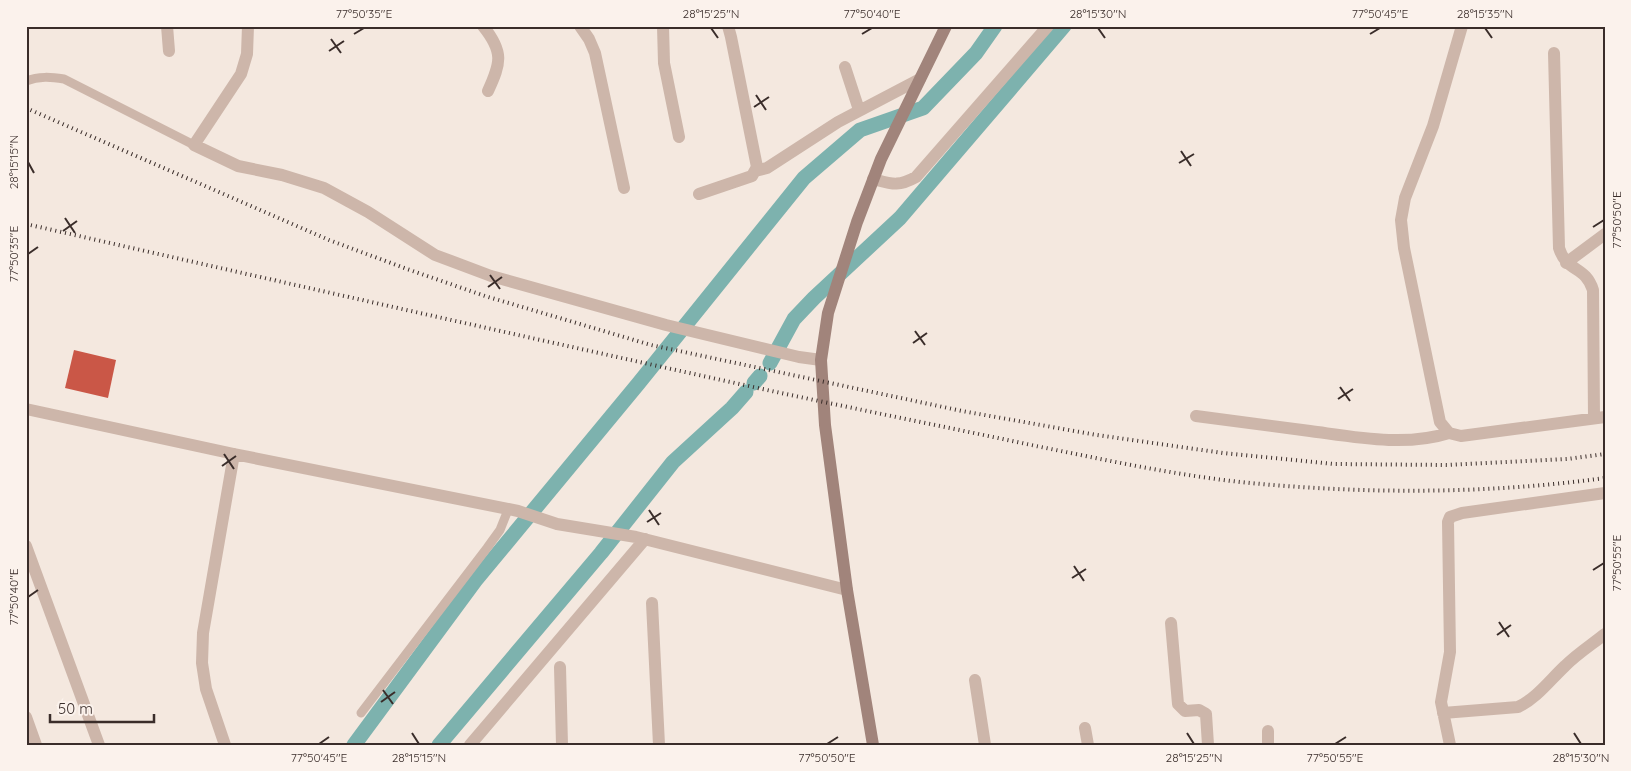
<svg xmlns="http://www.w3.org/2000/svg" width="1631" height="771" font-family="Quicksand,sans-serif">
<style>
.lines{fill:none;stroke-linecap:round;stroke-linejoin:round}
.canal{stroke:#7db2ae;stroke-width:15}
.building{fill:#ca5747}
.lane{stroke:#cdb6aa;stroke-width:9}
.street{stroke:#cdb6aa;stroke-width:12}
.secondary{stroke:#a1847b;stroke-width:12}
.rail{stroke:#3a2d2a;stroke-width:4;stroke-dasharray:1 4;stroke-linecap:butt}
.ticks{fill:none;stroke:#3a2d2a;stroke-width:2}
.neatline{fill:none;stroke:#3a2d2a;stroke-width:2}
.ticks-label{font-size:12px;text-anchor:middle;fill:#3a2d2a}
</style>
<rect width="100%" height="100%" fill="#f4e8df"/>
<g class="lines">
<path class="canal" d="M770,363L794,319L814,298L900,218L1064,26
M754,383L760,376
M354,745L475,581L638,384L804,178L860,130L923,108L976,53L995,26
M439,745L601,553L673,462L732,408L746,392"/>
</g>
<path class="building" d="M74,350L116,360L108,398L65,388Z"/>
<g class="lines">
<path class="lane" d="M26,81C39,76 51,77 64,79L194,145
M361,713L487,548L500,530L508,510"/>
<path class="street" d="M167,26L169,51
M248,26L247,54L241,74L194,145L238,166L282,175L324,188L368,212L435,255L491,276L666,325L799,357L821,360
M483,26C504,52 501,63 488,91
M580,26L589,39L595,53L624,188
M663,26L664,63L679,137
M1462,26L1433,126L1405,198L1401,220L1404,248L1440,422L1449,433L1461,436L1605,417
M1554,53L1559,248C1567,273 1585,265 1593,290L1594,418
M845,67L859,110
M755,171L767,168L838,122L920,79
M873,179C892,184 898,187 916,177L1048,26
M699,194L752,176L757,167L731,37L728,26
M1566,263L1605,234
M26,409L234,454L518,511L557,524L636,537L847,590
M1196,416C1234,421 1272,426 1310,431C1355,437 1405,447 1449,433
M26,546L99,745
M652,603L659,745
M1171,623L1178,704L1185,711L1199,710L1206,714L1208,745
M560,667L562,745
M975,680L985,745
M1443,713L1518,707C1537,698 1550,680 1565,666C1577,654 1591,645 1605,634
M26,717L36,745
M1085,728L1088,745
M1268,731V745
M225,745L206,689L202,663L203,633L234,454
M470,745L645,539
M1450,745L1441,702L1450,652L1448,522L1450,517L1462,513L1605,493"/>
<path class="secondary" d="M873,745L847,590L825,425L821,360L828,313L857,222L881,159L946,26"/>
<path class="rail" d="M26,108L329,240L407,269L485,296L651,345L962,411L1097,435L1223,453L1334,464L1448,465L1567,459L1605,454
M26,224C273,280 520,336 767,390C856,409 946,427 1036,446C1106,460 1179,476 1250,483C1368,494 1488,494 1605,478"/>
</g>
<path class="ticks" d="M711,28L718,38M1098,28L1105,38M1485,28L1492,38M354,34L364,28M862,34L872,28M1370,34L1380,28M331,39L341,53M329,51L344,41M756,95L766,110M754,107L769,97M1181,151L1191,166M28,162L34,173M1179,163L1194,154M65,218L75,233M1593,227L1604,220M63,231L77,221M28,254L38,247M490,275L500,289M488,287L502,277M915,331L925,345M913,343L927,333M1340,387L1350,401M1338,399L1353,389M224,454L234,469M222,466L236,456M649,510L659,525M647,522L661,513M1074,566L1084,581M1593,570L1604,563M1072,578L1086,569M28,597L38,590M1499,622L1509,637M1497,635L1511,625M383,690L393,704M381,702L395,692M412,733L419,744M1187,733L1194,744M1574,733L1581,744M319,744L329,737M827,744L838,737M1335,744L1346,737"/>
<rect width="1631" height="771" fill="none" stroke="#fbf2ec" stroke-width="55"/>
<path d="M50 714v8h104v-8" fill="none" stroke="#3a2d2a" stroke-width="2.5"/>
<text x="58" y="714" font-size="15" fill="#3a2d2a" stroke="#fbf2ec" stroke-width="4" paint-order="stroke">50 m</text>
<rect x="28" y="28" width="1576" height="716" class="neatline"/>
<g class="ticks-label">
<text x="364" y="18">77°50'35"E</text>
<text x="711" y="18">28°15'25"N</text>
<text x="872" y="18">77°50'40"E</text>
<text x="1098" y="18">28°15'30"N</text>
<text x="1380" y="18">77°50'45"E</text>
<text x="1485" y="18">28°15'35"N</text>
<text transform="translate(14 162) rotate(-90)" y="4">28°15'15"N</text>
<text transform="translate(1617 220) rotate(-90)" y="4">77°50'50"E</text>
<text transform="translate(14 254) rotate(-90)" y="4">77°50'35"E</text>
<text transform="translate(1617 563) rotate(-90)" y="4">77°50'55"E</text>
<text transform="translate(14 597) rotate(-90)" y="4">77°50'40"E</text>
<text x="319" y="762">77°50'45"E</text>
<text x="419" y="762">28°15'15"N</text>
<text x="827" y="762">77°50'50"E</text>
<text x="1194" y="762">28°15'25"N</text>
<text x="1335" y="762">77°50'55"E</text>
<text x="1581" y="762">28°15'30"N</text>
</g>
</svg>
